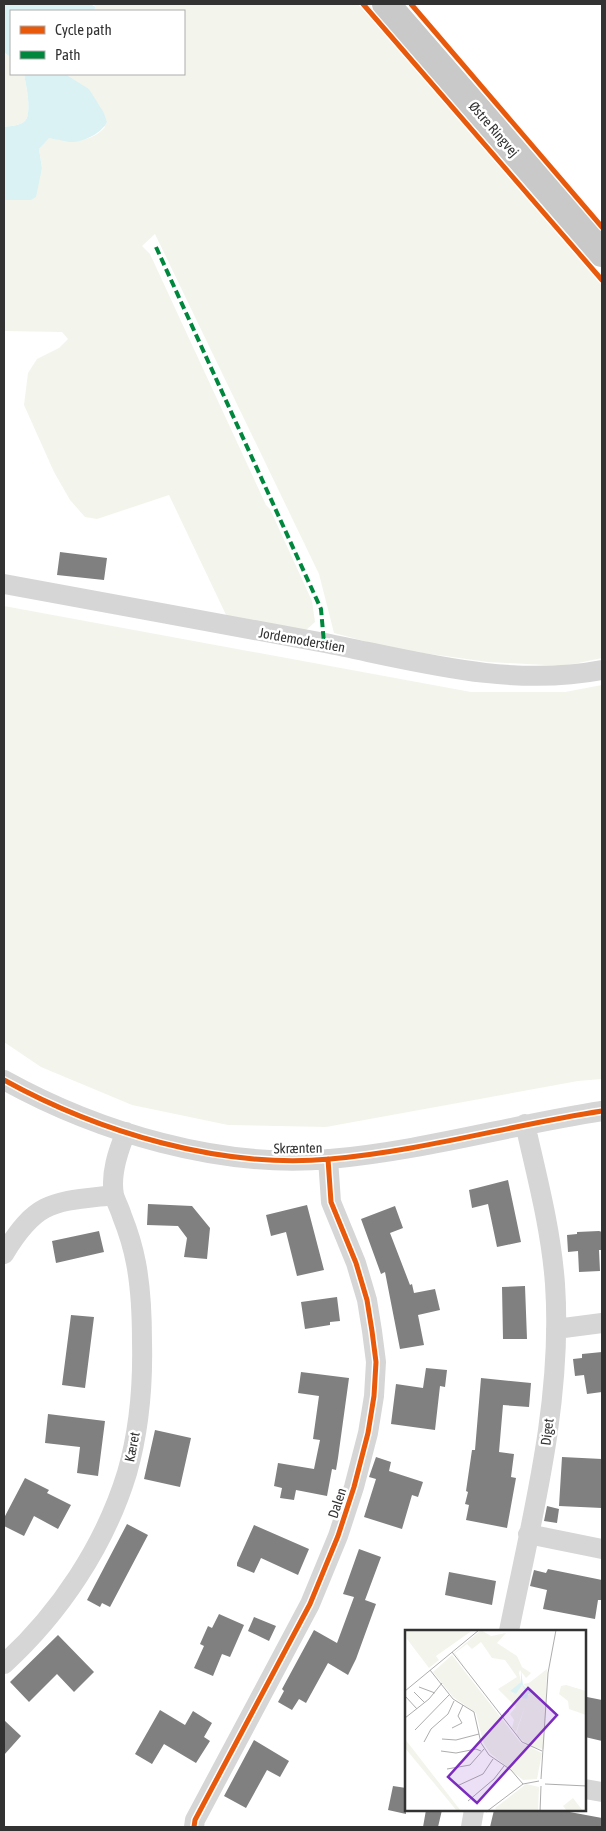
<svg xmlns="http://www.w3.org/2000/svg" width="606" height="1831" font-family="'Asap Condensed',sans-serif">
<style>
.green{fill:#f3f5ec}
.water{fill:#dbf2f4}
.building{fill:#808080}
.lines{fill:none;stroke-linecap:round;stroke-linejoin:round}
.street{stroke:#d6d6d6;stroke-width:20}
.primary{stroke:#c9c9c9;stroke-width:28}
.quiet{stroke:#00873e;stroke-width:4;stroke-dasharray:8 4;stroke-linecap:butt}
.cycleway-casing{stroke:#fff;stroke-width:8}
.cycleway{stroke:#e8590c;stroke-width:5}
.labels{text-anchor:middle;dominant-baseline:central;stroke-width:5;stroke-linejoin:round;paint-order:stroke}
.street-label{font-size:14px;fill:#323232;stroke:#fff}
.inset-road{fill:none;stroke:#adadad;stroke-width:1}
.view{fill:#7b2cbf;fill-opacity:0.15;stroke:#7b2cbf;stroke-width:2.5}
.inset-edge{fill:none;stroke:#323232;stroke-width:2.5}
</style>
<rect width="100%" height="100%" fill="#fff"/>
<path class="green" d="M93,4H359L602,285V658L564,666L488,662L394,649L334,633L319,574L155,234L142,246L150,254L266,505L270,509L312,601L315,622L304,632L228,619L169,495L97,519L85,517L70,500L54,472L24,405L28,373L37,359L59,348L68,339L62,332L4,331V200H31L42,168L39,149L49,137C70,142 90,144 105,127L65,74H184V11H93L96,7Z
M4,52L11,58V74H24C26,85 33,115 24,122C18,126 10,126 4,127Z
M4,606L471,692H565L602,685V1079L578,1081L326,1127L228,1125L132,1105L41,1067L4,1042Z"/>
<path class="water" d="M4,4H90L96,7L93,11H11V58L4,52Z
M24,74H65L89,89L104,113L107,122C101,134 82,143 69,142C63,141 56,139 49,138L39,149L42,168L36,197L31,200H4V127C10,126 18,126 24,122C33,115 26,85 24,74Z"/>
<path class="building" d="M60,552L107,558L104,580L57,575Z
M508,1180L521,1242L497,1247L488,1204L472,1208L469,1190Z
M148,1204L192,1206L210,1228L207,1259L184,1257L187,1238L178,1226L147,1225Z
M307,1205L324,1270L297,1276L286,1232L271,1236L266,1215Z
M395,1206L403,1228L390,1233L410,1285L412,1284L414,1293L435,1289L440,1310L418,1315L424,1345L400,1349L385,1272L381,1274L361,1219Z
M99,1231L104,1252L56,1263L52,1241Z
M599,1231L602,1232V1250H599L600,1271L579,1272L578,1251L568,1252L567,1235L577,1234V1232Z
M525,1286L527,1339H503L502,1287Z
M337,1297L340,1321L330,1322V1325L305,1329L301,1302Z
M71,1315L94,1317L85,1388L62,1385Z
M602,1352V1392L587,1394L584,1375L575,1376L573,1359L582,1358V1354Z
M426,1368L447,1370L445,1387L440,1386L435,1430L391,1424L396,1384L423,1388Z
M301,1372L349,1378L338,1458L336,1470L332,1469L327,1496L296,1490L294,1500L280,1498L282,1488L274,1486L278,1463L314,1469L320,1440L313,1439L319,1396L298,1393Z
M481,1378L531,1383L529,1407L503,1405L499,1452L514,1454L511,1477L516,1478L507,1528L466,1520L469,1505L465,1504L468,1492L466,1491L472,1450H475Z
M48,1414L105,1421L98,1476L77,1473L80,1447L45,1443Z
M155,1430L191,1438L180,1487L144,1479Z
M376,1457L391,1462L389,1471L423,1482L418,1497L412,1495L402,1529L364,1517L376,1479L369,1477Z
M562,1457L602,1459V1508L559,1506Z
M25,1478L49,1490L47,1493L71,1505L58,1529L34,1516L24,1536L4,1526V1518Z
M547,1506L559,1509L557,1523L544,1521Z
M127,1524L148,1535L110,1607L102,1603L100,1607L87,1600Z
M254,1525L309,1549L298,1575L261,1558L254,1573L237,1566V1563Z
M359,1549L381,1557L365,1600L376,1604L356,1659L348,1675L328,1663L306,1703L299,1699L292,1710L278,1702L284,1691L282,1689L314,1630L337,1643L354,1597L343,1594Z
M548,1569L602,1580V1600H598L595,1619L543,1609L547,1590L530,1586L534,1570L546,1573Z
M449,1572L496,1581L492,1605L445,1595Z
M219,1614L244,1625L230,1657L222,1654L213,1676L194,1668L204,1646L200,1644L208,1626L212,1628Z
M254,1617L276,1626L269,1641L248,1631Z
M58,1635L94,1672L74,1692L57,1674L29,1702L10,1682Z
M587,1697L602,1700V1741L585,1737V1698L587,1699Z
M160,1710L185,1725L193,1711L212,1723L204,1737L210,1741L196,1763L164,1744L152,1764L135,1754Z
M4,1720L21,1736L4,1755Z
M254,1740L289,1761L280,1777L267,1770L246,1808L224,1796Z
M393,1786L406,1788V1814L388,1810Z
M426,1810H442L438,1827H423Z
M494,1810H559L602,1818V1827H490Z"/>
<g class="lines">
<path class="street" d="M4,584C111,604 218,623 325,643C416,661 509,688 602,670
M4,1080C98,1132 221,1169 330,1159C422,1151 511,1125 602,1111
M4,1254C37,1199 54,1202 114,1195
M556,1329L602,1323
M528,1534L602,1549
M509,1631C532,1517 563,1401 555,1284C551,1229 537,1177 525,1124
M4,1664C60,1613 105,1545 127,1473C139,1431 143,1385 142,1342C142,1315 141,1289 136,1263C133,1247 128,1231 122,1216C120,1209 116,1202 114,1195C110,1174 118,1151 126,1132
M585,1789L602,1792
M194,1827L195,1820L310,1604L338,1536L354,1487L368,1433L374,1396L376,1362L372,1331L367,1300L356,1263L331,1202L328,1159
M471,1827L474,1810"/>
<path class="primary" d="M386,4L602,253"/>
<path class="quiet" d="M156,247L321,609L324,643"/>
<defs>
<path id="cycleway" d="M363,4L602,280
M411,4L602,227
M4,1080C98,1132 221,1169 330,1159C422,1151 511,1125 602,1111
M194,1827L195,1820L310,1604L338,1536L354,1487L368,1433L374,1396L376,1362L372,1331L367,1300L356,1263L331,1202L328,1159"/>
</defs>
<use href="#cycleway" class="cycleway-casing"/>
<use href="#cycleway" class="cycleway"/>
</g>
<g class="labels">
<g class="street-label">
<text transform="translate(494 129) rotate(49)">Østre Ringvej</text>
<text transform="translate(302 640) rotate(10)">Jordemoderstien</text>
<text transform="translate(298 1148) rotate(-1)">Skrænten</text>
<text transform="translate(547 1432) rotate(-83)">Diget</text>
<text transform="translate(132 1447) rotate(-79)">Kæret</text>
<text transform="translate(337 1503) rotate(-72)">Dalen</text>
</g>
</g>
<g transform="translate(405 1630)">
<rect width="181" height="181" fill="#fff"/>
<path d="M1,0H68L31,26L34,30L24,38L2,9ZM76,0L86,6L101,3L92,13L112,26L117,37L126,43L121,48L115,40L114,43L116,52L107,64L117,55L121,62L115,69L127,63L118,54L124,53L142,39L139,119L124,117L111,104L120,76L111,102L107,98L109,90L105,84L111,77L93,59L112,47L100,30L87,28L76,12L67,19L62,14L50,23L62,40L49,23ZM47,25L115,112L137,123L132,149L118,150L85,123L78,112L71,83L48,67L28,42ZM161,55L181,61V85L164,79L163,71L154,64L156,56ZM0,109L56,181H52L0,118ZM121,154L134,157L133,181H92L90,178ZM168,168L178,181H162L158,176Z" fill="#f3f5ec"/>
<path d="M116,40L118,55L127,63L123,64L122,69L113,67L121,63L117,55L111,64L105,61L116,52Z" fill="#dbf2f4"/>
<path class="inset-road" d="M47,22L117,112L137,121M25,40L48,69L69,82L76,113L84,125L106,140L118,154M14,57L30,63M0,61L74,0M9,62L20,73M1,67L12,79M0,88L24,69L37,53M47,98L57,93L53,86L58,75M10,100L44,65M37,109L51,110L74,104M19,112L26,99L43,84L49,71M36,121L51,123L71,119L76,121M42,139L65,135L79,119M136,149L143,43L151,0M140,154L182,156M52,156L78,144L88,129M63,171L89,149L99,136M81,182L118,154L134,151M135,182L136,156"/>
<path class="view" d="M123,58L152,85L72,173L43,147Z"/>
<rect width="181" height="181" class="inset-edge"/>
</g>
<rect width="606" height="1831" fill="none" stroke="#323232" stroke-width="10"/>
<rect x="10" y="10" width="175" height="65" fill="#ffffff" stroke="#adadad"/>
<rect x="20" y="26" width="25" height="8" fill="#e8590c" stroke="#adadad"/>
<text x="55" y="35" font-size="15" fill="#323232">Cycle path</text>
<rect x="20" y="51" width="25" height="8" fill="#00873e" stroke="#adadad"/>
<text x="55" y="60" font-size="15" fill="#323232">Path</text>
</svg>
